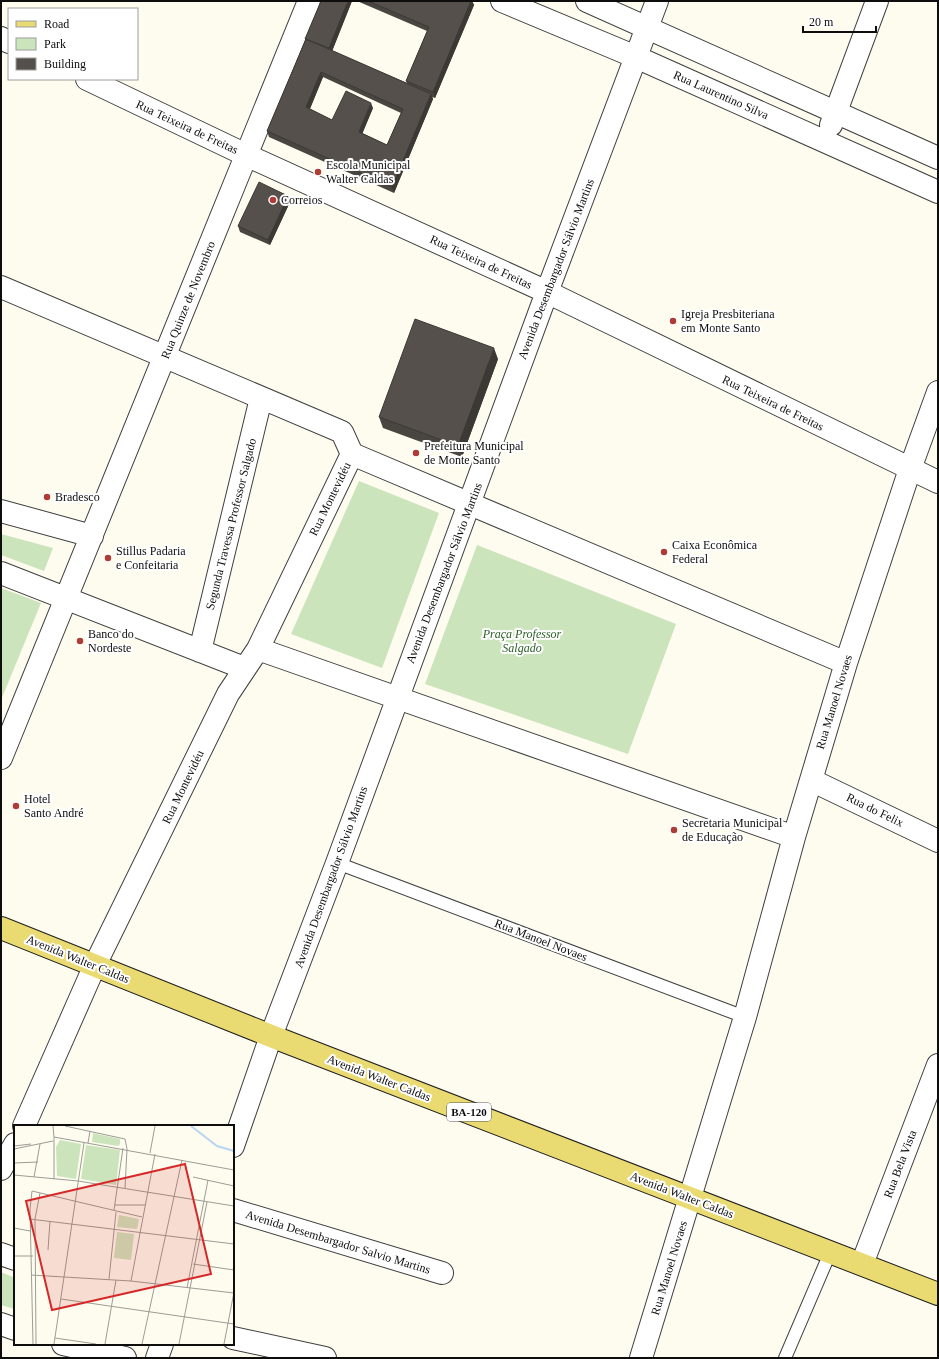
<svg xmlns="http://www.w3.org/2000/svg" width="939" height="1359" font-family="Georgia,serif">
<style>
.green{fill:#cce4bc}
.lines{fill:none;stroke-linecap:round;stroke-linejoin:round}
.lane-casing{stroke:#404040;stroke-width:14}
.street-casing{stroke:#404040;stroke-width:24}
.primary-casing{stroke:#1e1e1e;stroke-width:24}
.lane{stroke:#fff;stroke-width:12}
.street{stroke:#fff;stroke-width:22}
.primary{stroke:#eada72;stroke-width:22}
.wall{fill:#494540;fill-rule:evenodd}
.shaded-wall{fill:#3c3834}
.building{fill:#55504b;stroke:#3c3834;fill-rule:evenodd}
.poi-dot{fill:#ae3b34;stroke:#fff;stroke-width:1.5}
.labels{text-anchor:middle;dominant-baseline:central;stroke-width:4;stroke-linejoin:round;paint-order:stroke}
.shield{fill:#fff;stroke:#565656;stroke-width:1}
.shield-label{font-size:11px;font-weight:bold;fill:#0d0d0d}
.street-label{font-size:12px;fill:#0d0d0d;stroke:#fff}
.poi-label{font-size:12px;fill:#0d0d0d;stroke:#fff;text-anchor:start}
.park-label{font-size:12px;font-style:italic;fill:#2a5e24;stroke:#fff}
.inset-river{fill:none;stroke:#b9d5f0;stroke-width:2}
.inset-road{fill:none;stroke:#9d9c95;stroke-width:1}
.view{fill:#d62828;fill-opacity:0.15;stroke:#d62828;stroke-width:2}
.inset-edge{fill:none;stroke:#0d0d0d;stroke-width:2}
</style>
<rect width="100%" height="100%" fill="#fdfcef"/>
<path class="green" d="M359,481L439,513L382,668L291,634Z
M1,534L53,548L44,571L1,555Z
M477,545L676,624L628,754L425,684Z
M1,588L41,603L1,700Z
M1,1272L15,1278V1309L1,1305Z"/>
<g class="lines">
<defs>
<path id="lane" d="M337,863L745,1017
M785,1358L830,1253"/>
<path id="street" d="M502,1L636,57L938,192
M587,1L938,158
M1,38L9,42
M87,79L246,155L547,292L938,482
M831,125L877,1
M1,287L342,432L352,454
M352,454L846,663
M1,511L92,536
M1,573L244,668
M258,649L794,837
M200,651L261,398
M1,758L309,1
M811,780L938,841
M24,1126L95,965L228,694L258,649L352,454
M233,1146L271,1036L337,863L547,292L657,1
M1,1169L15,1144
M233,1210L442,1273
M1,1254L15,1259
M862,1264L938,1065
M1,1324L15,1329
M233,1338L325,1358
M63,1344L125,1358
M157,1358L162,1344
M641,1358L745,1017L794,837L846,663L910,469L938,392"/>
<path id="primary" d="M1,928L271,1036L938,1294"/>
</defs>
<use href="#lane" class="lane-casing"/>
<use href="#street" class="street-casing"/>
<use href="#primary" class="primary-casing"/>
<use href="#lane" class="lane"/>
<use href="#street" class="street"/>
<use href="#primary" class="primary"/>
</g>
<path class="wall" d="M352,1L332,51L407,83L406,81L427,31L357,1H472L474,5L435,98L432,97L433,99L394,193L269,137L267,131L306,39H305ZM323,77L401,113L387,145L362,133L373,108L332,120L310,109Z
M290,202L270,245L240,232L238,226Z
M498,359L462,457L383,428L379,417Z"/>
<path class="shaded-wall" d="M348,1H352L331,54L329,48Z
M471,1H472L474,5L435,98L433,92Z
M321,72L323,77L308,113L306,107Z
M431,94L433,99L394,193L392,187Z
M371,103L373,108L361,137L359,132Z
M288,196L290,202L270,245L268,240Z
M494,348L498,359L462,457L458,446Z"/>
<path class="building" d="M321,1H348L329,48L305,39Z
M368,1H471L433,92L406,81L429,27Z
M306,39L431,94L392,187L267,131ZM321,72L403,109L387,145L359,132L371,103L346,91L332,120L306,107Z
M259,182L288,196L268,240L238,226Z
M415,319L494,348L458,446L379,417Z"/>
<g class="poi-dot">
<circle cx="318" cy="172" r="4"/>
<circle cx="273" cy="200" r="4"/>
<circle cx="673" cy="321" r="4"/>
<circle cx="416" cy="453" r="4"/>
<circle cx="47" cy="497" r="4"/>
<circle cx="664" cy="552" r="4"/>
<circle cx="108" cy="558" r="4"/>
<circle cx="80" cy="641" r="4"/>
<circle cx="16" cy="806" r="4"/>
<circle cx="674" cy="830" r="4"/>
</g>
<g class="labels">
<rect class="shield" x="447" y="1103" width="44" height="18" rx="3"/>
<g class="shield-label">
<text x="469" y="1112">BA-120</text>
</g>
<g class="street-label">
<text transform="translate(721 95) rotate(24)">Rua Laurentino Silva</text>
<text transform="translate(187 127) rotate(25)">Rua Teixeira de Freitas</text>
<text transform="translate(481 262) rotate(25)">Rua Teixeira de Freitas</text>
<text transform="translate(556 269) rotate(-69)">Avenida Desembargador Sálvio Martins</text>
<text transform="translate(188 300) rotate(-68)">Rua Quinze de Novembro</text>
<text transform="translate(773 403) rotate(26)">Rua Teixeira de Freitas</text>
<text transform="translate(330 499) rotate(-64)">Rua Montevidéu</text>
<text transform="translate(231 524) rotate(-76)">Segunda Travessa Professor Salgado</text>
<text transform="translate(444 573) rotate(-69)">Avenida Desembargador Sálvio Martins</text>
<text transform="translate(834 702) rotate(-73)">Rua Manoel Novaes</text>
<text transform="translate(183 787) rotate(-64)">Rua Montevidéu</text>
<text transform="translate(875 810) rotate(26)">Rua do Felix</text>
<text transform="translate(331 877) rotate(-70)">Avenida Desembargador Sálvio Martins</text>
<text transform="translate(541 940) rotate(21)">Rua Manoel Novaes</text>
<text transform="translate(78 959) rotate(22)">Avenida Walter Caldas</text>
<text transform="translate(379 1078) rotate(21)">Avenida Walter Caldas</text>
<text transform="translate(900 1164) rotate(-69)">Rua Bela Vista</text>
<text transform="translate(682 1195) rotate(21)">Avenida Walter Caldas</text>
<text transform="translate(338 1242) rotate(17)">Avenida Desembargador Salvio Martins</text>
<text transform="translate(669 1268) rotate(-73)">Rua Manoel Novaes</text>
</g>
<g class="poi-label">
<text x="326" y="165">Escola Municipal<tspan x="326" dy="14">Walter Caldas</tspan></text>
<text x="281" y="200">Correios</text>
<text x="681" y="314">Igreja Presbiteriana<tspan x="681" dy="14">em Monte Santo</tspan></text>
<text x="424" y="446">Prefeitura Municipal<tspan x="424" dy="14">de Monte Santo</tspan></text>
<text x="55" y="497">Bradesco</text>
<text x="672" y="545">Caixa Econômica<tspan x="672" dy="14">Federal</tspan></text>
<text x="116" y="551">Stillus Padaria<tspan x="116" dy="14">e Confeitaria</tspan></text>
<text x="88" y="634">Banco do<tspan x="88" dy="14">Nordeste</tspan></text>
<text x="24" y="799">Hotel<tspan x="24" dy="14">Santo André</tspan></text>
<text x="682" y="823">Secretaria Municipal<tspan x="682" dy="14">de Educação</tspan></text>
</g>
<g class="park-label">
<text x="522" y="634">Praça Professor<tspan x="522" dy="14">Salgado</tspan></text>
</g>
</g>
<g transform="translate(14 1125)">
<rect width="220" height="220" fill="#fdfcef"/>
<path d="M79,8L106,14V19L104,21L78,17ZM46,15L67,19L62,54L43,51L42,22ZM72,20L106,25L102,60L67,54ZM105,90L125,94L123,104L103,102ZM103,107L120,109L117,135L100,133Z" fill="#cce4bc"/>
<path class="inset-river" d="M177,1L203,21L220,26"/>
<path class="inset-road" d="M39,1L40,12L220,45M51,1L111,14L113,24L111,64M40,12V54M74,18L76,6M0,21L17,19M0,24L39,16M136,28L141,1M0,38L24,37M0,50L64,56L220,81M20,52L26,19M179,52L220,61M101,80H132M100,85L109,23M16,94L220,119M0,103L16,106M34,125L36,96M0,131H19M179,139L220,145M17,150L117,156L220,168M95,154L102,87M117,156L141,29M173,163L194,55M47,174L220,199M41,213L82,219M19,219L16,84L18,66L128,92M22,219L21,94L26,68M40,219L70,18M91,219L102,155M128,219L168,35M165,219L193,77M210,219L220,167"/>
<path class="view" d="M171,39L197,149L38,185L12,76Z"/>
<rect width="220" height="220" class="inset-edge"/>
</g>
<rect width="939" height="1359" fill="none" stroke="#0d0d0d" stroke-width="4"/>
<rect x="8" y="8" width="130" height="72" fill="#ffffff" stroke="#9e9e9e"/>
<rect x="16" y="21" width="20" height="6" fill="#eada72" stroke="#9e9e9e"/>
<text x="44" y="28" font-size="12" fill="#0d0d0d">Road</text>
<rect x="16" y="38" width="20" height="12" fill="#cce4bc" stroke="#9e9e9e"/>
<text x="44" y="48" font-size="12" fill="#0d0d0d">Park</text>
<rect x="16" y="58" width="20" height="12" fill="#55504b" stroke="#9e9e9e"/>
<text x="44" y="68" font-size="12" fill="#0d0d0d">Building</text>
<path d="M803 26v6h73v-6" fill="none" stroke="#0d0d0d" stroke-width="2"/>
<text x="809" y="26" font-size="12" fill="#0d0d0d" stroke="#ffffff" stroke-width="3" paint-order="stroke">20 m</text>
</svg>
